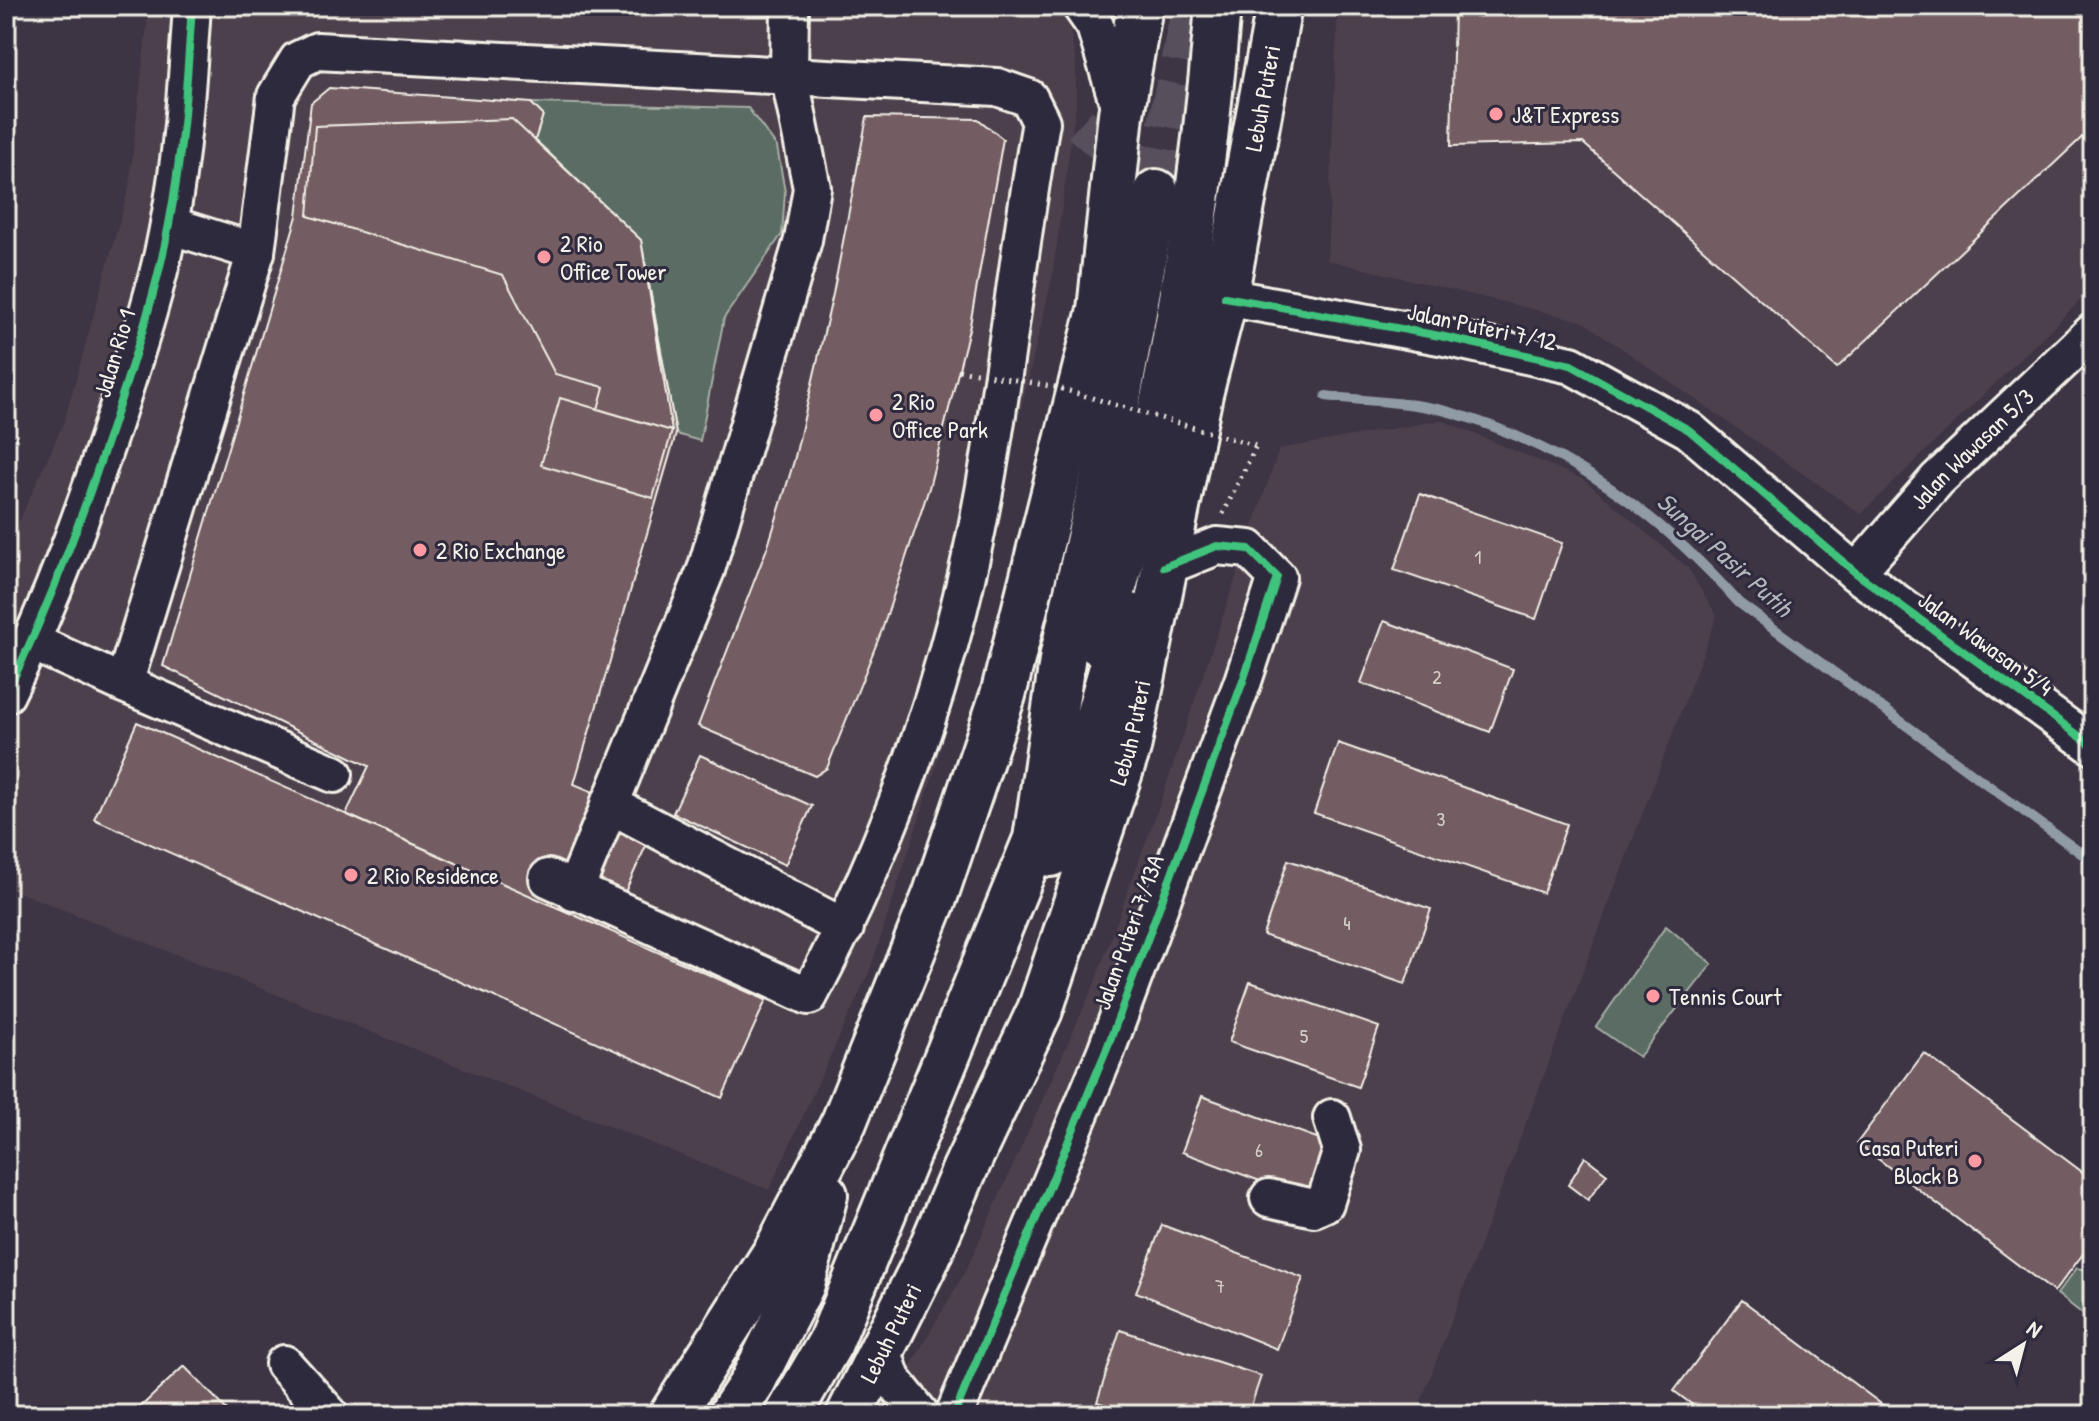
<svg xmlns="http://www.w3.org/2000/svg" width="2099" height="1421" font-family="'Patrick Hand',sans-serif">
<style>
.built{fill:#4d404d}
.green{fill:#5a6c64;stroke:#a7aea6;stroke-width:2}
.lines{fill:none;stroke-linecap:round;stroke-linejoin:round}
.stream{stroke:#909ba5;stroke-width:10}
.building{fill:#735c62;stroke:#f4f1e8;stroke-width:2}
.minor-tunnel{stroke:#58505d;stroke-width:36;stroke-dasharray:36 18;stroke-linecap:butt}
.major-tunnel{stroke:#58505d;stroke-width:44;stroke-dasharray:44 22;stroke-linecap:butt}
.minor-casing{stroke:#f4f1e8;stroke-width:42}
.major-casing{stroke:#f4f1e8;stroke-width:50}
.path{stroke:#f4f1e8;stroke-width:5;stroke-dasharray:2 6;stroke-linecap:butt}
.minor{stroke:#2f2a3d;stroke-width:36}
.major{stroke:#2f2a3d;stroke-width:44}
.path-bridge{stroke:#f4f1e8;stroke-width:5;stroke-dasharray:2 6;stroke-linecap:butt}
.cycleway-casing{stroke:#2f2a3d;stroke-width:13}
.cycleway{stroke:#40c37c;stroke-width:8}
.poi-dot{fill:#ff9aa2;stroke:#2f2a3d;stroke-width:3}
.labels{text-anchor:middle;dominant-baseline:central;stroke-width:6;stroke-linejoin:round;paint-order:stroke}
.number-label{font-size:20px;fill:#d4ccc6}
.street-label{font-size:24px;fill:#f4f1e8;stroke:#2f2a3d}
.poi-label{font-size:24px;fill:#f4f1e8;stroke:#2f2a3d;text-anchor:start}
.water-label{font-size:26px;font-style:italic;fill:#b2b7bc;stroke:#2f2a3d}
</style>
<rect width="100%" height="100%" fill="#3d3444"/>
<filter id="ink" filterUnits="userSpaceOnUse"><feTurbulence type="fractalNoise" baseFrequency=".0125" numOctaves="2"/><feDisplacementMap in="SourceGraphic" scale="16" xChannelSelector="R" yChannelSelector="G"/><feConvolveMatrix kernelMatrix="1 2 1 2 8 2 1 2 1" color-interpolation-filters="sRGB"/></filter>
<g filter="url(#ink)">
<path class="built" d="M149,6H1066L1076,64V105L1052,279L936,767L870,970L769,1190L6,887V550L64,422L129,187Z
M1338,6H2093V288L1861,514L1582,321L1327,260Z
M1441,420L1583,479L1688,568L1717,616L1416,1415H882L967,1268L1093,987L1164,792L1279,449Z"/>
<path class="green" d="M531,103L748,108L777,147L785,192L782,234L724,318L700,441L676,434L641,240L535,140L543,115Z
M1666,926L1712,964L1639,1057L1596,1027Z
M2077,1268L2092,1272L2093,1322L2057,1294Z"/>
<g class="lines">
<path class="stream" d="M1326,396C1367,402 1414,401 1453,413C1568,447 1660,514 1739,603L2093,862"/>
</g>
<path class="building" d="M1454,6H2093V127L1837,368L1583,143L1451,146Z
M329,88L531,103L543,115L535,140L641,240L676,434L574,784L658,819L608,930L346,814L369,766L163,666L297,216L311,103Z
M867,117L978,119L1003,139L970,325L929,488L882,630L827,768L815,776L698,726L769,543L794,461L833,294Z
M512,119L641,240L672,431L598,409L604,387L555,374L503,275L308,216L315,126Z
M560,398L672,431L653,498L541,465Z
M1420,494L1562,543L1536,619L1394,570Z
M1384,621L1513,669L1490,732L1361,683Z
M137,722L766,1000L722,1098L94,819Z
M1338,743L1567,824L1543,893L1314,813Z
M700,755L812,806L785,865L673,813Z
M1288,860L1431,909L1405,984L1263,935Z
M1250,982L1379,1027L1358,1087L1229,1042Z
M1924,1053L2093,1180V1241L2054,1292L1857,1143Z
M1202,1096L1336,1145L1316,1202L1182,1152Z
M1585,1157L1607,1174L1588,1200L1568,1185Z
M1162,1225L1303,1278L1277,1349L1136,1292Z
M1742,1300L1896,1415H1706L1674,1391Z
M1120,1330L1261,1376L1248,1415H1137L1097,1402Z
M184,1366L232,1415H132Z"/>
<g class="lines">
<path class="minor-tunnel" d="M1080,124L1156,192"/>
<path class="major-tunnel" d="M1156,192L1194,6"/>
<defs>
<g id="minor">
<path d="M1081,6L1095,26L1121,112"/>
<path d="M169,225L256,252"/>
<path d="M1225,297L1440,336L1571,365L1689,430L1856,573L2093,746"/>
<path id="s1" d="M1856,573L1937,480L2093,332"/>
<path d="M32,642L124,684L256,252L276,96L298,60L317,51L997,87L1029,98L1041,122C1012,284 999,452 958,612C924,745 873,875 809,996L548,878"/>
<path d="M124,684L334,774"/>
<path d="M6,694C52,602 87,504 119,405C138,346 158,285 169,224C183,152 187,79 192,6"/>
<path d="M609,804L845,928"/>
<path d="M574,892L706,570L803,240L812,188L789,74L790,6"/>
<path d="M1269,1198L1314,1208L1325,1203L1342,1150L1332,1118"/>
<path d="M883,1352L892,1379L921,1415"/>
<path d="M284,1364L330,1415"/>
<path d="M954,1415L1106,1051L1243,681L1277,577L1249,549L1217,546L1164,567"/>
</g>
<g id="major">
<path d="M1181,389L1186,360L1183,287"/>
<path d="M1099,643C1121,558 1148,472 1166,385C1191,260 1208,132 1218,6"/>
<path d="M1051,854L1076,793L1127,615"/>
<path d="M672,1415L777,1250L844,1122L935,896L1003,695L1100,310L1121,114L1140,6"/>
<path d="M731,1415L751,1385L802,1284L825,1195"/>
<path d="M788,1415L830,1343L1036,839L1063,654L1107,458L1156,192"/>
<path id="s2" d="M849,1415L925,1263L964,1171L1040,1010L1128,748L1200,394L1225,297L1279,6"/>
</g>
</defs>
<use href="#minor" class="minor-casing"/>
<use href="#major" class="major-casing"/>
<path class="path" d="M1223,514L1256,446"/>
<use href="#minor" class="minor"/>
<use href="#major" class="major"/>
<path class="path-bridge" d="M959,370L1055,387L1256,446"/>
<defs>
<path id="cycleway" d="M1225,297L1440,336L1571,365L1689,430L1856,573L2093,746
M6,694C52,602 87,504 119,405C138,346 158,285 169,224C183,152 187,79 192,6
M954,1415L1106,1051L1243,681L1277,577L1249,549L1217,546L1164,567"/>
</defs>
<use href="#cycleway" class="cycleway-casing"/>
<use href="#cycleway" class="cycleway"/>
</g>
</g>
<g class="poi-dot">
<circle cx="1496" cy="114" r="8"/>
<circle cx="544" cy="257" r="8"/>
<circle cx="876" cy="415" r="8"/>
<circle cx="420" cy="550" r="8"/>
<circle cx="351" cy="875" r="8"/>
<circle cx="1653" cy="996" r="8"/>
<circle cx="1975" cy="1161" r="8"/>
</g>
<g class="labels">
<g class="number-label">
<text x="1478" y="556">1</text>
<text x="1437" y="676">2</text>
<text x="1441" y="818">3</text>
<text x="1347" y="922">4</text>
<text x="1304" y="1035">5</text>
<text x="1259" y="1149">6</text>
<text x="1220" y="1285">7</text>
</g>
<g class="street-label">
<text stroke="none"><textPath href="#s2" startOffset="1388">Lebuh Puteri</textPath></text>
<text transform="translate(1482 326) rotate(12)">Jalan Puteri 7/12</text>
<text transform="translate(114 353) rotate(-73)">Jalan Rio 1</text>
<text stroke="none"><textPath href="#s1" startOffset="170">Jalan Wawasan 5/3</textPath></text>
<text transform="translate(1986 643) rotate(36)">Jalan Wawasan 5/4</text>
<text stroke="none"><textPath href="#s2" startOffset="740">Lebuh Puteri</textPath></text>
<text transform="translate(1128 932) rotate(-70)">Jalan Puteri 7/13A</text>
<text stroke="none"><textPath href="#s2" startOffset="92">Lebuh Puteri</textPath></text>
</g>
<g class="poi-label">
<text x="1512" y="114">J&amp;T Express</text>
<text x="560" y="243">2 Rio<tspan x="560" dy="28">Office Tower</tspan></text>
<text x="892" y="401">2 Rio<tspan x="892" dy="28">Office Park</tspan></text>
<text x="436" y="550">2 Rio Exchange</text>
<text x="367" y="875">2 Rio Residence</text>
<text x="1669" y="996">Tennis Court</text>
<text x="1959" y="1147" text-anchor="end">Casa Puteri<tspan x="1959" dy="28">Block B</tspan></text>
</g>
<g class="water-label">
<text transform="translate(1725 554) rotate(42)">Sungai Pasir Putih</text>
</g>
</g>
<rect width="2099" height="1421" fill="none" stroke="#2f2a3d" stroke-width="32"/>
<rect x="16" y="16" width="2067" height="1389" fill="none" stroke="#f4f1e8" stroke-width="3" filter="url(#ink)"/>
<g transform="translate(2023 1345) rotate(36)" stroke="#2f2a3d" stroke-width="6" paint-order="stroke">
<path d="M0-6L14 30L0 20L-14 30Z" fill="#f4f1e8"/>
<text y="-12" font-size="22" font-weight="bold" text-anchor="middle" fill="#f4f1e8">N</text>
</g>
</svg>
